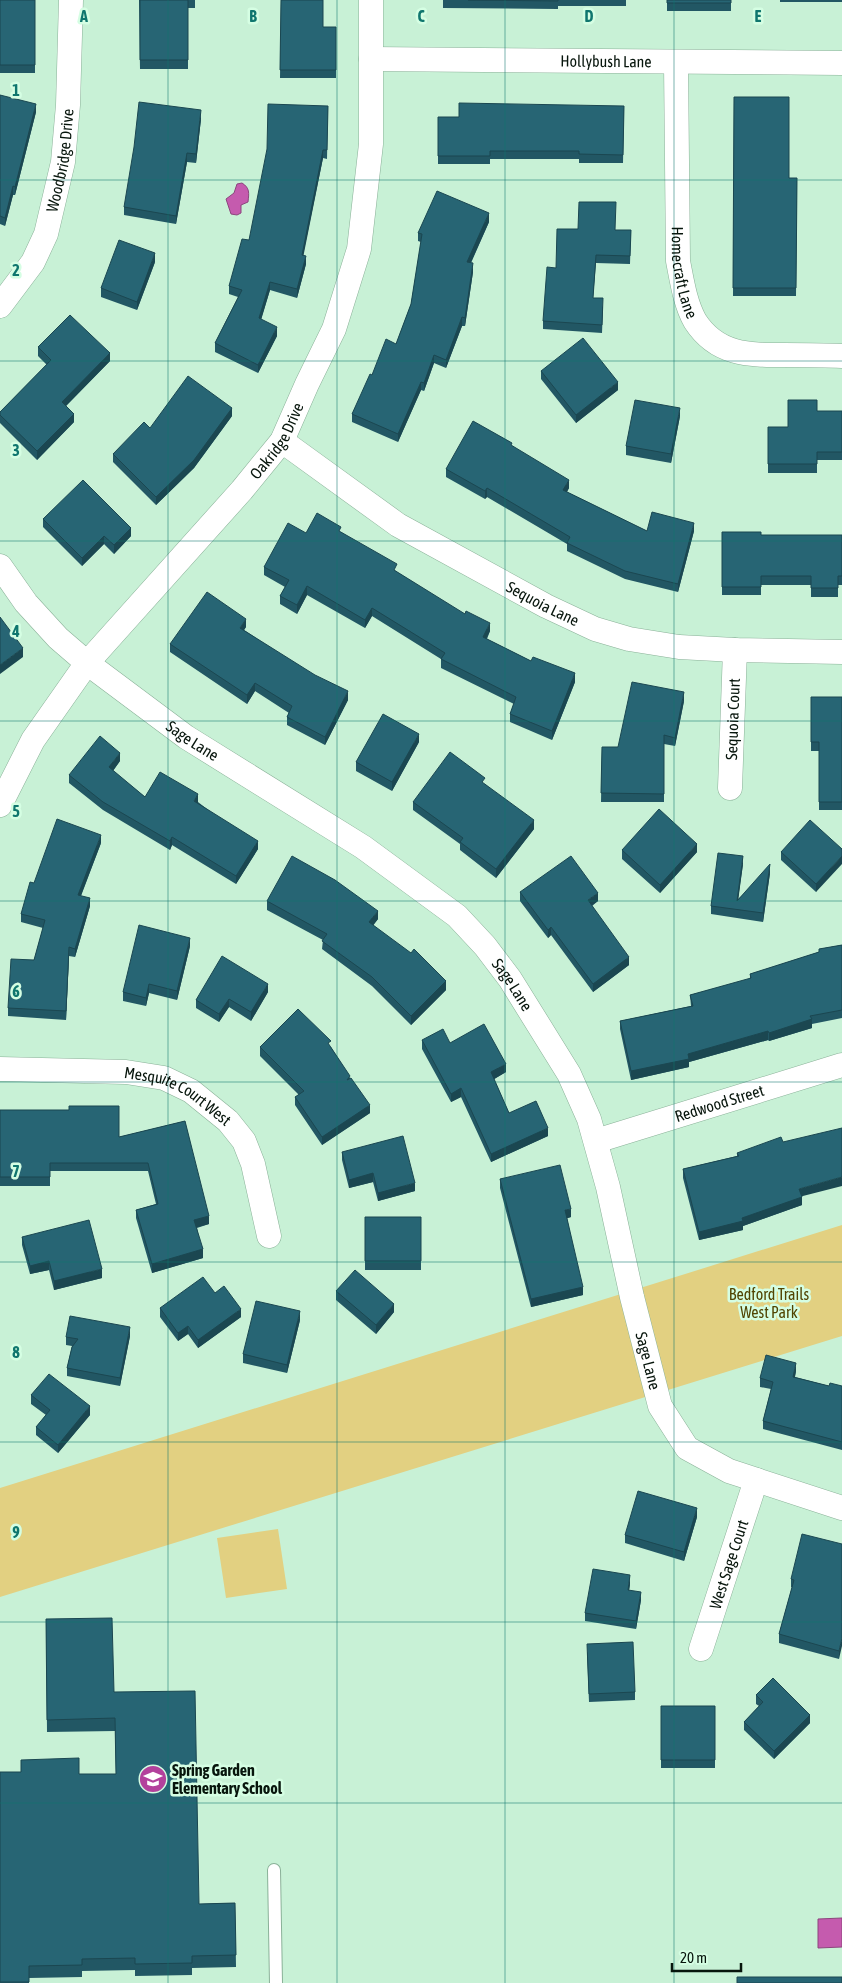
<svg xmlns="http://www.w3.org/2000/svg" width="842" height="1983" font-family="'Asap Condensed',sans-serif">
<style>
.green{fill:#e2d081}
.water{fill:#c55bae;stroke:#8c467d}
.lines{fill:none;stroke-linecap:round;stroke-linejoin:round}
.lane-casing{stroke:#8ab198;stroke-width:14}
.street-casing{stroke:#8ab198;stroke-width:25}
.lane{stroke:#fff;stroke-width:12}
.street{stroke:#fff;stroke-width:24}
.wall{fill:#225764}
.shaded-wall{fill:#1b4751}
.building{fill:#276574;stroke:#1b4751}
.grid{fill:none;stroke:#0f766e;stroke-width:1;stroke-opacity:0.55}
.labels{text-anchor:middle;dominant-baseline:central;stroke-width:5;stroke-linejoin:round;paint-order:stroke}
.street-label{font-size:16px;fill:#07150c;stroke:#d5fee3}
.park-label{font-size:16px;fill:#514402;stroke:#d5fee3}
.poi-label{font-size:16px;font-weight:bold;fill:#07150c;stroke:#d5fee3;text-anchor:start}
.grid-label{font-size:16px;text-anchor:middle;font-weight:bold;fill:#0f766e;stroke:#d5fee3;stroke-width:5;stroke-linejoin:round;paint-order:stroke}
</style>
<rect width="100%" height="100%" fill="#c8f1d6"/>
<path class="green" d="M842,1225V1336L0,1597V1488Z
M278,1529L287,1589L226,1598L217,1538Z"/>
<path class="water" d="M242,183C250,188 249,193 248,202L241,205V213L237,215L231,214L226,199L234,193L237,184Z
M842,1918V1947L818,1948V1919Z"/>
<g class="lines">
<defs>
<path id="lane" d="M274,1870L276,1983"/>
<g id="street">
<path id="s1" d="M371,59L842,63"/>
<path id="s2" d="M676,63L678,261C682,281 685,303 695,321C717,355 748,355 784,355C803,355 823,355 842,356"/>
<path id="s3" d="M0,306L33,262L46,234L63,162L68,105L71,0"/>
<path id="s4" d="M282,441L398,525L546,606L595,629L629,639L679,647L735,650L842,652"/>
<path id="s5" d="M0,566L26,603L58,638L87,663L186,737L363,847L457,916L485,946L510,979L569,1074L589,1119L608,1187L632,1297L660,1406L687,1448L729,1471L842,1508"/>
<path id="s6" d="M730,788L735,650"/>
<path id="s7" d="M0,805L33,740L87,663L242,490L282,441L307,384L334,329L359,249L371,144V0"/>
<path id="s8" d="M0,1069L126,1072L164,1078L191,1091L228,1121L244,1141L253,1164L269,1236"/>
<path id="s9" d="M596,1141L842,1065"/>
<path id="s10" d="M701,1649L756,1480"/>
</g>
</defs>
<use href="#lane" class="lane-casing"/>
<use href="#street" class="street-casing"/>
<use href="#lane" class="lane"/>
<use href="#street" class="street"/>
</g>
<path class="wall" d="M0,0H35V73H0Z
M139,0H195V8H188V69H140Z
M281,0L323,27H336V78H280Z
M443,0H626V6H558V9L443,8Z
M667,0H731V11H667Z
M780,0H842V2H780Z
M0,95L36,112L15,195H13L5,226L0,224Z
M734,97L789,178H797L796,296H733Z
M328,106L327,159L323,158L303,255L306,264L297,298L270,290L261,319L277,336L258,373L215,352V343L238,297L229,294V286L249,240Z
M624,106L623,163H579V159H490V164H438V117H459Z
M201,119L196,163L187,162L176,224L124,215V207Z
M489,222L471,263L473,272L465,326H462L446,368L434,363L424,391L421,390L398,442L352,422V414L372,375L396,344L411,304L421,242L418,241V233Z
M615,230H631L630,264L596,263L593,298L603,307L602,333L543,329V321Z
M155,262L137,310L101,297V288Z
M38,347L110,361L66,406L74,422L37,460L0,423V412L47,365L38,356Z
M541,371L618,390L576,423L541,379Z
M817,411H842V460H817V473H768V427H788Z
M232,416L194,468L156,505L113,462V454L150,428Z
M680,416L671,463L626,455V446Z
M512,446L569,488L567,492L647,531H694L678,592L625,579L567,551V544L487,497L485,499L446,477V469Z
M43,519L131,536L114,554L104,544L82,566L43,527Z
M341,532L397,572L490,631L487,639L531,661L575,682L552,740L510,722V714L514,704L441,668V659L372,616L365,628L307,595L297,614L280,604V596L285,587L264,575V567L306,533Z
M722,532L761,535H842V585H838V597H811V585H761V595H722Z
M246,627L244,630L348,700L325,745L287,725V717L289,713L255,691L247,704L170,652V644Z
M811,697H842V810H819V751H811Z
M684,701L675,746L664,744V802H601L602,747H618Z
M419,742L392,791L356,771V762Z
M120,761L113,771L145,797L198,802L258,849L236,884L172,845L170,850L103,810L69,783V775Z
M485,784L534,829L496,878L460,850V844L413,810V802Z
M101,843L81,896L90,906L75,957L69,956L66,1020L8,1016V1008L34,960L43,928L21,922V914L34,883Z
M842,849L816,892L781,860V852Z
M622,850L697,852L660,893L622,859Z
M743,864L738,899L770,873L763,922L711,914V906Z
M520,892L598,901L592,906L629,965L593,992L551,935L548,938L520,901Z
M267,901L378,919L373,925L446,990L411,1025L372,986L322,949L323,940L267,910Z
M842,945V1018L812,1024V1028L769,1041L768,1040L689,1062V1067L631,1080L620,1029V1021L691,1006L690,995L750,979V974L819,952V949Z
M190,946L177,1000L149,993L146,1006L123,1001V992Z
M268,992L251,1021L229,1007L219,1022L196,1008V1000Z
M422,1040L450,1043L506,1072L494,1079L509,1113L548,1136L491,1162L461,1097L451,1102L422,1049Z
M260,1047H331L350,1078L370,1113L322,1145L295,1105V1097L299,1095L260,1056Z
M0,1110L119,1137L185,1121L209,1224L197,1228L203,1258L152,1273L136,1218V1210L156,1204L148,1171H50V1186H0Z
M342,1152L415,1191L378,1201L373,1182L349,1188L342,1160Z
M737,1153L802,1196V1205L743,1226V1230L699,1240L683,1178V1169L737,1156Z
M500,1179L571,1217L567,1218L583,1295L531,1307L500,1188Z
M365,1217H421V1270H365Z
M22,1237L102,1278L54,1290L49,1270L30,1274L22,1245Z
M336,1291L394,1312L376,1334L336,1300Z
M215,1293L241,1317L198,1348L188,1334L178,1341L160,1317V1308Z
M300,1320L287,1373L243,1363V1354Z
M130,1336L120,1386L67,1376V1368L72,1346L66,1345V1337Z
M796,1371L795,1377L829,1386H842V1450L763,1429V1421L771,1389L760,1387V1378Z
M31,1395L90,1415L58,1453L36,1435V1427L46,1415L31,1404Z
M697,1517L684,1561L625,1543V1535Z
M842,1544L839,1659L779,1643V1634L792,1587H791V1579Z
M630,1584L629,1590L641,1600L636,1629L585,1621V1613Z
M46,1619L114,1692L199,1904L235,1903L236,1967L192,1968V1975L135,1976V1970L82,1971V1977L29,1978V1983H0V1772L79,1774H116L115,1731L47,1732Z
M587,1652L635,1692V1700L589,1702Z
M756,1695L810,1723L774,1759L744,1730V1722L759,1706L756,1704Z
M661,1706H715V1768H661Z"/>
<path class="shaded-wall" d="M36,104V112L15,195V187Z
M201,110V119L196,163V154Z
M323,150V158L302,263V255Z
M187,153V162L176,224V216Z
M13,186V195L5,226V218Z
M489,213V222L467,271V262Z
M155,253V262L137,310V302Z
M306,256V264L297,298V289Z
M473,263V272L465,326V318Z
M270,282V290L259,327V318Z
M462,317V326L446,368V360Z
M277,327V336L258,373V365Z
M110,353V361L62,410V402Z
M434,355V363L424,391V383Z
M421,382V390L398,442V434Z
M618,382V390L576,423V415Z
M232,408V416L194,468L156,505V497Z
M680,408V416L671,463V454Z
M74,414V422L37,460V451Z
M569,480V488L563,498V490Z
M487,488V497L485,499V491Z
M694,523V531L678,592V584Z
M131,528V536L114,554V545Z
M104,536V544L82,566V558Z
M307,586V595L297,614V605Z
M372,608V616L365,628V620Z
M246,619V627L240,636V628Z
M490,623V631L483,645V637Z
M23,648V657L0,674V665Z
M575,673V682L552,740V731Z
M255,683V691L247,704V695Z
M348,691V700L325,745V737Z
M684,692V701L675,746V738Z
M419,734V742L392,791V782Z
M120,753V761L109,776V767Z
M198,794V802L194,809V801Z
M534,820V829L496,878V869Z
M101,835V843L78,903V895Z
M172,837V845L170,850V841Z
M258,841V849L236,884V876Z
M697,844V852L660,893V885Z
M743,856V864L737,909V901Z
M842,856V864L816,892V884Z
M770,864V873L763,922V913Z
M598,893V901L588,908V900Z
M90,898V906L75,957V949Z
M378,911V919L369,931V922Z
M551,927V935L548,938V930Z
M190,938V946L177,1000V991Z
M69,947V956L66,1020V1011Z
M629,957V965L593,992V984Z
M446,981V990L411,1025V1016Z
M149,984V993L146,1006V998Z
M268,984V992L251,1021V1012Z
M229,999V1007L219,1022V1014Z
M812,1019V1028L769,1041V1033Z
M768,1031V1040L689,1062V1067L631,1080V1071L688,1054Z
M506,1064V1072L491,1081V1072Z
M461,1088V1097L451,1102V1094Z
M370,1105V1113L322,1145V1137Z
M548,1128V1136L491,1162V1154Z
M373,1173V1182L349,1188V1180Z
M842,1177V1186L799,1197V1189Z
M415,1183V1191L378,1201V1193Z
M802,1197V1205L743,1226V1230L699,1240V1232L742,1218Z
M571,1209V1217L565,1219V1210Z
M209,1216V1224L194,1228V1220Z
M203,1249V1258L152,1273V1264Z
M49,1261V1270L30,1274V1266Z
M102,1269V1278L54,1290V1281Z
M583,1287V1295L531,1307V1299Z
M394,1304V1312L376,1334V1325Z
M241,1309V1317L198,1348V1340Z
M300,1311V1320L287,1373V1365Z
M188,1326V1334L178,1341V1333Z
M130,1327V1336L120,1386V1378Z
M796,1363V1371L793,1385V1377Z
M90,1406V1415L58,1453V1445Z
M697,1508V1517L684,1561V1552Z
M630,1575V1584L628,1598V1590Z
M641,1592V1600L636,1629V1621Z
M842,1638V1646L839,1659V1651Z
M810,1715V1723L774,1759V1751Z"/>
<path class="building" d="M0,0H35V65H0Z
M140,0H188V60H140Z
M281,0H323V27H336V70H280Z
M468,0H558V1Z
M667,0H731V3H667Z
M0,95L36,104L15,187L13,186L5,218L0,216Z
M734,97H789V178H797L796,288H733Z
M139,102L201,110L196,154L187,153L176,216L124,207L134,147Z
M459,103L624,106L623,155L579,154V151H490V156H438V117H459Z
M268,104L328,106L327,150H323L302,255L306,256L297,289L270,282L259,318L277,327L258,365L215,343L242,290L229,286L242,239L249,240L267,149Z
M437,191L489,213L467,262L473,263L465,318L462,317L446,360L434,355L424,383L421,382L398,434L352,414L370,374L372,375L386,339L396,344L411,304L422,234L418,233Z
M579,202H616L615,230H631L630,256L596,255L593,298H603L602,325L543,321L547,267L556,268L557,229H578Z
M119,240L155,253L137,302L101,288Z
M70,315L110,353L62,402L74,414L37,451L0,415V412L51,360L38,347Z
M583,338L618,382L576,415L541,371Z
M188,376L232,408L194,460L156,497L113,454L144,422L150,428Z
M635,400L680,408L671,454L626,446Z
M788,400H817V411H842V452H817V464H768V427H788Z
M473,421L512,443L511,445L569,480L563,490L647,531L652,512L694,523L678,584L625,571L567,543L570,537L487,488L485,491L446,469Z
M83,480L131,528L114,545L104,536L82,558L43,519Z
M317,513L341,527L339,531L397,564L394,570L465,614L466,611L490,623L483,637L531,661L533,657L575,673L552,731L510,714L516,697L441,659L445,653L372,608L365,620L307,586L297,605L280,596L289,580L264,567L288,523L306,533Z
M722,532H761V535H842V576H838V588H811V576H761V587H722Z
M207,592L246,619L240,628L315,675L348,691L325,737L287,717L292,706L255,683L247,695L170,644Z
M0,617L23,648L0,665Z
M632,682L684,692L675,738L664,735V794L601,793L602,747H618Z
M811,697H842V802H819V742H811Z
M383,714L419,734L392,782L356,762Z
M100,736L120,753L109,767L145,797L160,772L198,794L194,801L258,841L236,876L172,837L170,841L103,802L69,775Z
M450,752L485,778L482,782L534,820L496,869L460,842L463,838L413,802Z
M659,809L697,844L660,885L622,850Z
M57,819L101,835L78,895L90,898L75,949L69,947L66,1011L8,1008L11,959L34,960L45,920L21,914L30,882L34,883Z
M810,820L842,849V856L816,884L781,852Z
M718,853L743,856L737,901L770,864L763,913L711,906Z
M292,856L335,880L378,911L369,922L411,953L414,949L446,981L411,1016L372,977L322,941L327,934L267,901Z
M571,856L598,893L588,900L629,957L593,984L551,927L548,930L520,892Z
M139,925L190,938L177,991L149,984L146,998L123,992Z
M842,945V1010L810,1016L812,1019L769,1033L768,1031L688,1054L689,1059L631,1071L620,1021L693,1006L690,995L751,978L750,974L819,952V949Z
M222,956L268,984L251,1012L229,999L219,1014L196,1000Z
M298,1009L331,1041L328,1043L350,1076L347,1080L351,1078L370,1105L322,1137L295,1097L304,1091L260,1047Z
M484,1024L506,1064L491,1072L509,1113L536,1101L548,1128L491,1154L461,1088L451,1094L422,1040L443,1029L450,1043Z
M69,1106H119V1137L185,1121L209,1216L194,1220L203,1249L152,1264L136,1210L158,1204L148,1163H50V1177H0V1110H69Z
M842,1128V1177L799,1189L802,1197L742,1218L743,1221L699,1232L683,1169L739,1156L737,1153L781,1137L783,1142Z
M403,1136L415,1183L378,1193L373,1173L349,1180L342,1152Z
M560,1165L571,1209L565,1210L583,1287L531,1299L500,1179Z
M365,1217H421V1261H365Z
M89,1220L102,1269L54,1281L49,1261L30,1266L22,1237Z
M355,1270L394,1304L376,1325L336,1291Z
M203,1277L215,1293L224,1286L241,1309L198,1340L188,1326L178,1333L160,1308Z
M256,1301L300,1311L287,1365L243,1354Z
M70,1316L130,1327L120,1378L67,1368L72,1347L78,1339L66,1337Z
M766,1355L796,1363L793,1377L829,1386L830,1383L842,1386V1442L763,1421L773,1382L760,1378Z
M49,1374L90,1406L58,1445L36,1427L50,1410L31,1395Z
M638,1491L697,1508L684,1552L625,1535Z
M802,1534L842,1544V1638L839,1651L779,1634L794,1580L791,1579Z
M593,1569L630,1575L628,1590L641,1592L636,1621L585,1613Z
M112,1618L114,1692L195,1691L199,1904L235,1903L236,1955L192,1956V1963L135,1964V1958L82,1959V1965L29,1966V1982H0V1772H21V1760L79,1758V1774H116L115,1718L47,1720L46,1619Z
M633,1642L635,1692L589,1694L587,1644Z
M773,1678L810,1715L774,1751L744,1722L763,1702L756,1695Z
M661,1706H715V1760H661Z
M737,1977H842V1983H737Z"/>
<path class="grid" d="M168,0V1983M337,0V1983M505,0V1983M674,0V1983M0,180H842M0,361H842M0,541H842M0,721H842M0,901H842M0,1082H842M0,1262H842M0,1442H842M0,1622H842M0,1803H842"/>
<defs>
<symbol id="school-disc" viewBox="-11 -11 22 22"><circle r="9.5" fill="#b3419c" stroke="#d5fee3"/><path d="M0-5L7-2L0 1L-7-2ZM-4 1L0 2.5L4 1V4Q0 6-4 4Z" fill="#fff"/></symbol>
</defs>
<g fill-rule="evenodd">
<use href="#school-disc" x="137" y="1763" width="32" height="32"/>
</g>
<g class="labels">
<g class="street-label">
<text stroke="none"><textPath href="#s1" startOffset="235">Hollybush Lane</textPath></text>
<text stroke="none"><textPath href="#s3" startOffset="161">Woodbridge Drive</textPath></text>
<text stroke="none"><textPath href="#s2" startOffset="210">Homecraft Lane</textPath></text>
<text stroke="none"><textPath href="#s7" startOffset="460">Oakridge Drive</textPath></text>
<text stroke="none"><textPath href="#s4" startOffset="308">Sequoia Lane</textPath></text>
<text stroke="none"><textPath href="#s6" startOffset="69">Sequoia Court</textPath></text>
<text stroke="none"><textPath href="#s5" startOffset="262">Sage Lane</textPath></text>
<text stroke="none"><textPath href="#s5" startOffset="668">Sage Lane</textPath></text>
<text stroke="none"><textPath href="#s8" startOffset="184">Mesquite Court West</textPath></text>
<text stroke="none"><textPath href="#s9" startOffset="129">Redwood Street</textPath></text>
<text stroke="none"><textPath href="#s5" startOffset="1072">Sage Lane</textPath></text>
<text stroke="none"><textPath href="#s10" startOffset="89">West Sage Court</textPath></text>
</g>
<g class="park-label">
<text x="769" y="1294">Bedford Trails<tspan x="769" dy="18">West Park</tspan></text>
</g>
<g class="poi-label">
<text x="172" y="1770">Spring Garden<tspan x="172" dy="18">Elementary School</tspan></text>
</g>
</g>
<g class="grid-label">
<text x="84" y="22">A</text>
<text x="253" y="22">B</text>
<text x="421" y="22">C</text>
<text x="589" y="22">D</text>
<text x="758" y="22">E</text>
<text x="16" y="96">1</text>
<text x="16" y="276">2</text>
<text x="16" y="456">3</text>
<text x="16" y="637">4</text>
<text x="16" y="817">5</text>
<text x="16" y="997">6</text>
<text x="16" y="1177">7</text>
<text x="16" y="1358">8</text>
<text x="16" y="1538">9</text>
</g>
<path d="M672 1963v8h69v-8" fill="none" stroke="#07150c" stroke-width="2.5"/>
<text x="680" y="1963" font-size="15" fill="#07150c" stroke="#d5fee3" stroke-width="4" paint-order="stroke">20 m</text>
</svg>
